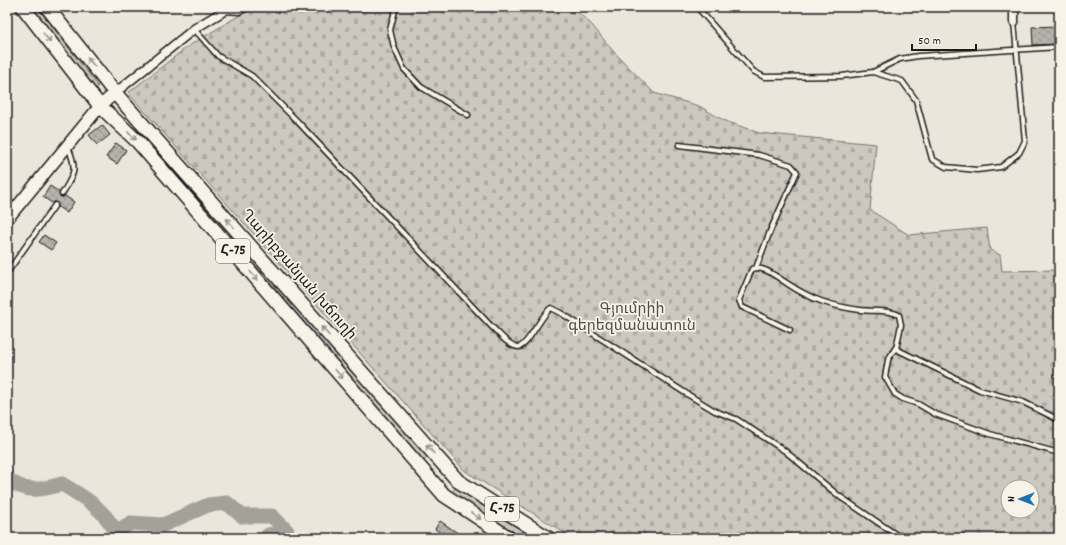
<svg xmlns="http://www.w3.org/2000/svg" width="1066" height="545" font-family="Dekko,'Noto Sans Armenian',sans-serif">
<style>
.green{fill:#ccc8c0;stroke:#74726e}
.cemetery{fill:url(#cemetery-stones);stroke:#74726e;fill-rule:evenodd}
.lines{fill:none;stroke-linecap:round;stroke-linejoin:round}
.river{stroke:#a3a19a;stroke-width:15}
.building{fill:url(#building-cross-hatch);stroke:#1c1c1c}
.service-casing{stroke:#1c1c1c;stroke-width:7}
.minor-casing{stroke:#1c1c1c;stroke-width:11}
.secondary-casing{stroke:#1c1c1c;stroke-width:14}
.trunk-casing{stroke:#1c1c1c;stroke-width:16}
.service{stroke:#f7f3e8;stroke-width:4}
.minor{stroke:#f7f3e8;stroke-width:8}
.secondary{stroke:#f7f3e8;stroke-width:11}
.trunk{stroke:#f7f3e8;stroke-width:13}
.oneway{stroke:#94928c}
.labels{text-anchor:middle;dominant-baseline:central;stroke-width:3.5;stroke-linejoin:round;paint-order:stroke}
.shield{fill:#f7f3e8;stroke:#5e5c59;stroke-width:1}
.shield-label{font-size:14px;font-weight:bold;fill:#1c1c1c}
.street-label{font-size:15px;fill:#1c1c1c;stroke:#f7f3e8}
.park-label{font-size:15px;fill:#51504d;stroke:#f7f3e8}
</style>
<defs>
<pattern id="cemetery-stones" width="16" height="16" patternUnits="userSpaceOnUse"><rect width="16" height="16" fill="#ccc8c0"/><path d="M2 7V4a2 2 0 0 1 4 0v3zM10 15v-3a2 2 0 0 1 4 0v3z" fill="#afaba4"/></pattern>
<pattern id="building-cross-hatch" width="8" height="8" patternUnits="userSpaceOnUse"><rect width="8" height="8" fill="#b6b4ac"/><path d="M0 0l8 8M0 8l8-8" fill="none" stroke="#9c9a93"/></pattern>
</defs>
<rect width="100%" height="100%" fill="#eae6dc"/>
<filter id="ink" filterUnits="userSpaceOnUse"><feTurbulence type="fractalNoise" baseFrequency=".025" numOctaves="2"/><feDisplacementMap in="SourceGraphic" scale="8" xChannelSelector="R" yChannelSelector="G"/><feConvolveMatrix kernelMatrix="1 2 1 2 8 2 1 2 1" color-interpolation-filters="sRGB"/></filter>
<g filter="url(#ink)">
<path class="green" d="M30,7H37L98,86L94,91Z
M144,131L428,456L424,461L140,137Z
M456,487L494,514L535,538H523L517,534L452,492Z"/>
<path class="cemetery" d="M253,7H572L592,25L613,51L654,93L699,106L723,120L759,133L876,144L870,210L909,235L987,228L990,250L1000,255L1002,271L1059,270V538H573L465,471L128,93L187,47ZM1008,487H1032V511H1008Z"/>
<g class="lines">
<path class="river" d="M7,478C25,494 41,490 62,484C86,499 101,506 116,532L131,523L163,525L208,505L227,503L242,516H272L287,531L268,535L269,538"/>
</g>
<path class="building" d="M1059,26V44L1033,45L1032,27Z
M102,125L110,135L97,145L89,135Z
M116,143L126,150L117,164L106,157Z
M50,186L74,202L67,213L43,197Z
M44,235L56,243L51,250L39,242Z
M440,521L465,538H448L435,529Z"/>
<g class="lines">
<defs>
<path id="service" d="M396,7L390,30L394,47L404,69L421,87L468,115
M697,7L753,71L764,77L842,76L873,72L900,59L918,56L1059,47
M194,29L218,56L252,76L298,122L491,326C498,332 508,346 518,347C527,348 541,315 551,308L561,313L687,394L715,411L736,419L785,451L839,496L901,538
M873,72L902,81L916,100L932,159L946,167L977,170L1001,167L1019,153L1025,141L1014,22
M679,145L759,155L791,165L797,172L771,229L756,268
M62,194C74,174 78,170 68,147
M7,273L55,205
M790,330L742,307L739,300L752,269C764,265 778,278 788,284C812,300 831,306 860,310C873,312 886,309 899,315L901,325L896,349L980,390L1023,402L1059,420
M896,347L888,360L885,377L895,394L903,399L918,404L935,414L990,434L1059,453"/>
<path id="minor" d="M1014,7V22
M115,93L194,29L227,9L239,10L245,7"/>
<path id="secondary" d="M7,219L100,106L115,93"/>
<path id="trunk" d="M23,7L100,106L138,142L444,495L509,538
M47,7L115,93L458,481L548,538"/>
</defs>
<use href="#service" class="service-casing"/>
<use href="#minor" class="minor-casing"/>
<use href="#secondary" class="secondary-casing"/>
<use href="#trunk" class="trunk-casing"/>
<use href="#service" class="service"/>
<use href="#minor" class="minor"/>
<use href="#secondary" class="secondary"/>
<use href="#trunk" class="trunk"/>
</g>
<defs><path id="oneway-shaft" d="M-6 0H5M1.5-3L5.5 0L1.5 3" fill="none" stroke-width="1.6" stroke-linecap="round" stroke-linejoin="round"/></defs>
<g class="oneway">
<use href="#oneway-shaft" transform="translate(47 38) rotate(52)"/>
<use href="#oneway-shaft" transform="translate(91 62) rotate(-129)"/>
<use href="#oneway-shaft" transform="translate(132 136) rotate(43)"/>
<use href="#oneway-shaft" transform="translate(230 223) rotate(-131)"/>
<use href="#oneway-shaft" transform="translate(254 276) rotate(49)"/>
<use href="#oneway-shaft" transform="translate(325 331) rotate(-131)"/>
<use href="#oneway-shaft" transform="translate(339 374) rotate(49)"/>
<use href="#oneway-shaft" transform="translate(430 449) rotate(-131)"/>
<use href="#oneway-shaft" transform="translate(476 516) rotate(34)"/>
</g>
</g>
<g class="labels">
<g class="shield">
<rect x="216" y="239" width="34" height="24" rx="3"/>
<rect x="485" y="497" width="34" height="24" rx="3"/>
</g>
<g class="shield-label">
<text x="233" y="251">Հ-75</text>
<text x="502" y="509">Հ-75</text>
</g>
<g class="street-label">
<text transform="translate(298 275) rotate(49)">Ղարիբջանյան խճուղի</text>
</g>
<g class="park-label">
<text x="632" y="310">Գյումրիի<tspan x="632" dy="17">գերեզմանատուն</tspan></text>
</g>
</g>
<rect width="1066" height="545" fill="none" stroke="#f7f3e8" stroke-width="24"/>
<rect x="12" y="12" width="1042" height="521" fill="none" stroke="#1c1c1c" stroke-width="1.5" filter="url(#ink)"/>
<g transform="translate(1020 499) rotate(270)"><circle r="19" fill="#f7f3e8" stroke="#9f9d96"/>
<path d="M0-3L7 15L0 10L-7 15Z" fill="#1f6fb2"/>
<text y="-6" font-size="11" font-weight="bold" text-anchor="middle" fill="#1c1c1c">N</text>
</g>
<path d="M912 44v6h64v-6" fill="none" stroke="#1c1c1c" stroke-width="2"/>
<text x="918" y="44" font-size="12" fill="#1c1c1c" stroke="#f7f3e8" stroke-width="3" paint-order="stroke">50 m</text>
</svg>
